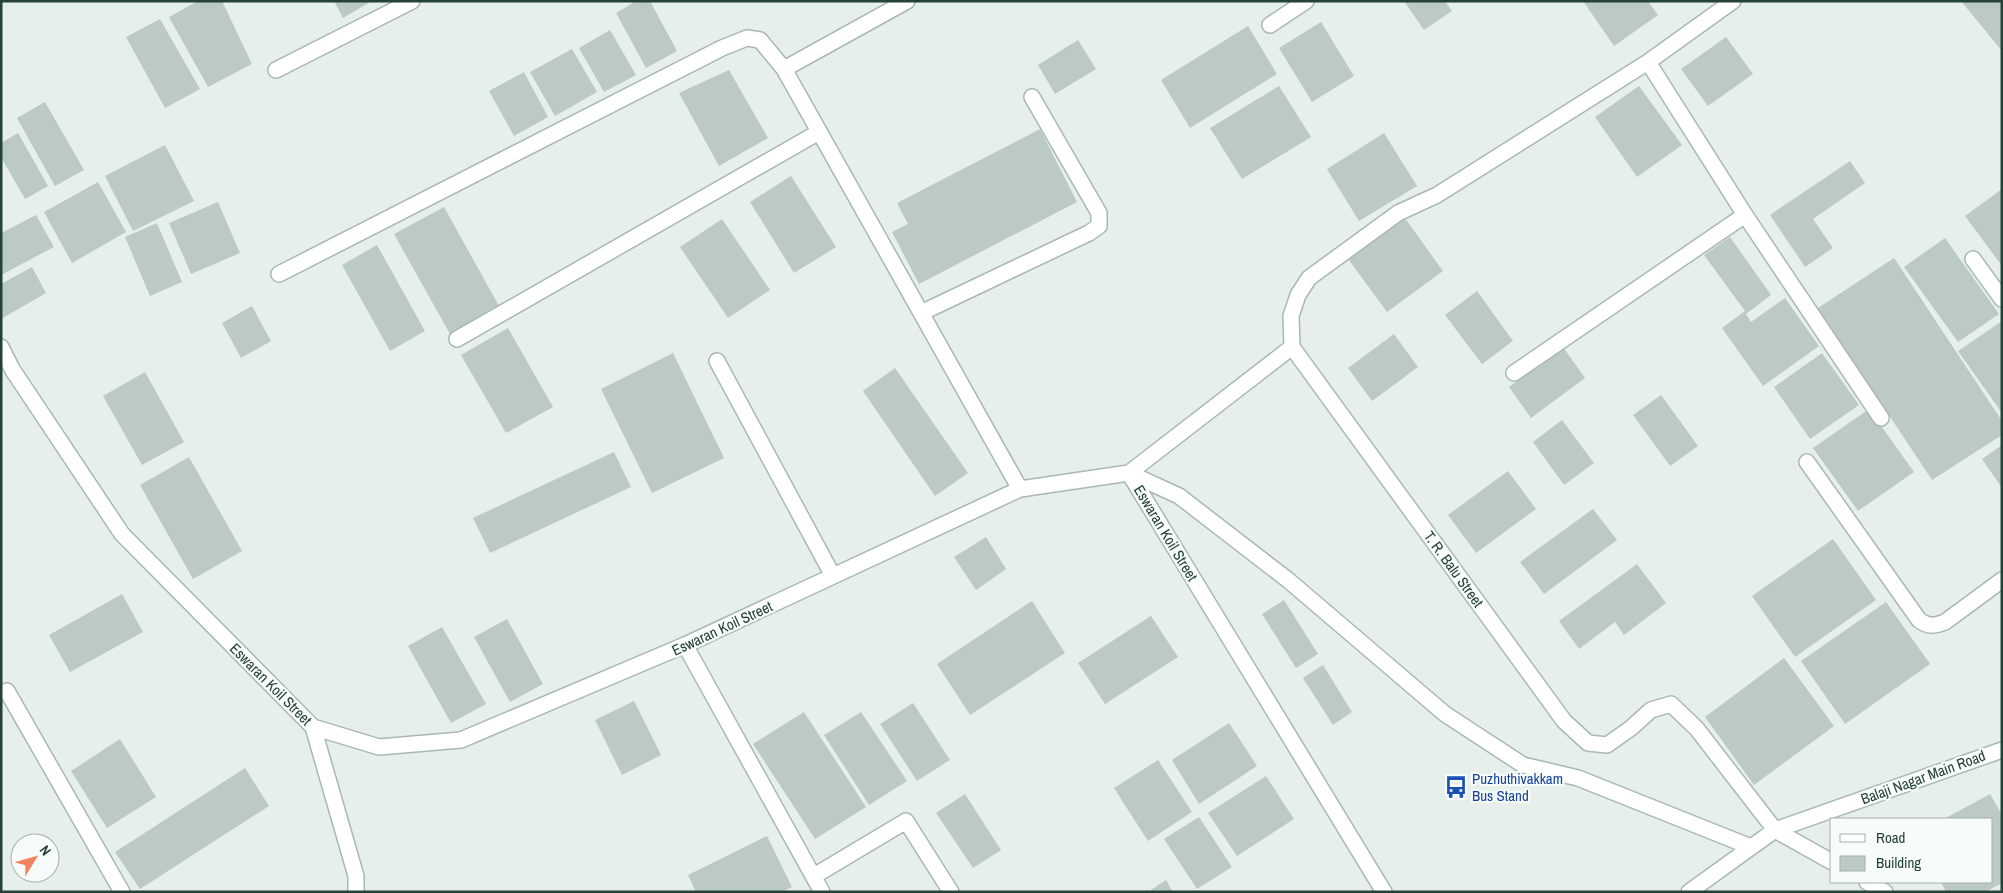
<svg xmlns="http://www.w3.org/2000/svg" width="2003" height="893" font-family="'Archivo Narrow',sans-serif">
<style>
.building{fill:#bbcac4}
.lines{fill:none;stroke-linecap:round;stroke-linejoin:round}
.minor-casing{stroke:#a8b8b2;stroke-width:18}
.minor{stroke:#fff;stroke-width:15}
.labels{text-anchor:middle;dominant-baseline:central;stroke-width:4.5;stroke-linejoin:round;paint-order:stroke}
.street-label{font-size:15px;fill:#24423a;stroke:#f7fbf9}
.transit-label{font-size:15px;fill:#164399;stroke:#f7fbf9;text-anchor:start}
</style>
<rect width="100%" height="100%" fill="#e6efeb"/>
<path class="building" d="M198,1H222L252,64L208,87L169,17Z
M334,1H372L343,18Z
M636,1H650L677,51L646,68L616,13Z
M1404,1H1445L1452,11L1424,30Z
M1583,1H1648L1658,15L1614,46Z
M1961,1H2002V51Z
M160,19L200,89L165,108L126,37Z
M1321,22L1354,76L1312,102L1279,48Z
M1248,26L1277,74L1190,128L1161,80Z
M610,30L636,75L604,92L579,48Z
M1726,37L1753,74L1708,106L1681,69Z
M1078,40L1096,69L1055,94L1038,65Z
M572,49L597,92L555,116L530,72Z
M729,70L768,138L719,166L679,93Z
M524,72L548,117L514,136L489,91Z
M1279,86L1311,137L1242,179L1210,128Z
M1639,86L1682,145L1637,177L1595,117Z
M45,102L84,170L55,186L17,118Z
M1040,129L1077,202L919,284L892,232L908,224L897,203Z
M18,133L48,186L25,199L1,157V143Z
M1384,133L1417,186L1359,221L1327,169Z
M165,145L194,201L133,231L105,176Z
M1850,161L1865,183L1813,219L1833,248L1805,267L1770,215Z
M791,176L836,247L794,273L750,202Z
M98,182L126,232L72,263L44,212Z
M2002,189V266L1965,216Z
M218,202L240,253L191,274L169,223Z
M444,207L499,306L450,334L394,234Z
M1402,214L1443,271L1387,312L1346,256Z
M36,215L54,247L1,275V233Z
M722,219L770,290L728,318L680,247Z
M157,223L182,282L150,296L125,237Z
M1730,237L1771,295L1746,314L1751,322L1785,298L1819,346L1763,386L1722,328L1745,311L1704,255Z
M1945,238L1999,314L1958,342L1904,267Z
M377,245L425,331L390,351L342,265Z
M1894,258L2002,421V435L1932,480L1818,308Z
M32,267L46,293L1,319V284Z
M1477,291L1513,341L1482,364L1445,315Z
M252,306L271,341L241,358L222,323Z
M2002,321V413L1958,351Z
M508,328L553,407L506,433L461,355Z
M1394,334L1418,367L1372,401L1348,368Z
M1563,347L1585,378L1531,418L1509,387Z
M673,353L724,458L652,493L601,389Z
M1822,353L1859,405L1810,439L1774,387Z
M895,368L968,473L935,496L863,391Z
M145,372L184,442L142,465L103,396Z
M1661,395L1698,446L1670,466L1633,415Z
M1869,409L1914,472L1858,511L1813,448Z
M1562,420L1594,463L1564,485L1533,442Z
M2002,445V488L1982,459Z
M614,452L631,487L490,553L473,518Z
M189,457L242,551L193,579L140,485Z
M1508,471L1536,509L1476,553L1448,515Z
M1593,509L1617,540L1544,594L1520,562Z
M986,537L1006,569L976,590L954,557Z
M1833,539L1876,600L1795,657L1752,596Z
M1637,564L1666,603L1624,635L1615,622L1579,649L1559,621Z
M122,594L143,632L70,672L49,635Z
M1284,600L1318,654L1296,668L1262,614Z
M1032,601L1065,653L970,715L937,664Z
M1886,602L1930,664L1845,724L1801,661Z
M1151,616L1178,657L1105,704L1078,663Z
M507,619L543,684L510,702L474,637Z
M442,627L486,704L451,723L408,646Z
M1784,658L1834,726L1754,785L1705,717Z
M1323,665L1352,712L1333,725L1303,678Z
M634,701L661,755L622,775L595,720Z
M913,703L950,760L917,781L880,724Z
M804,712L866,807L815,839L753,744Z
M861,712L907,781L869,805L824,735Z
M1229,723L1257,766L1199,804L1172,760Z
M120,739L156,797L107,828L71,771Z
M1158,760L1192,812L1148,841L1114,788Z
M245,768L269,806L140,889L115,852Z
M1266,776L1294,819L1237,856L1208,813Z
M965,794L1001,850L973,868L936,813Z
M1990,794L2002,815V883L1985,892H1946L1941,882H1992V819H1944Z
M1199,817L1232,867L1197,889L1164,839Z
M767,836L792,887L782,892H696L688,875Z
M1166,880L1173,892H1148Z"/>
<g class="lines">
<defs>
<path id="minor" d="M1270,25L1306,1
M784,69L907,1
M276,70L412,1
M1745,215L1881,418
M1973,259L2002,299
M279,274L722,48L747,38L760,40L784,69L1020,489
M921,313L1089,233L1099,226V213L1032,97
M457,339L819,132
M1,347L12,369L122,534L313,727L379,747L461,740L685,645L1020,489L1129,473L1384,892
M1292,347L1291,316L1298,295L1309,278L1398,213L1437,195L1648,62L1733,1
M717,361L833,576
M1514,373L1745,215L1648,62
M1807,462L1919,620C1928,627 1935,626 1945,622L2002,580
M685,645L822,892
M7,691L122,892
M313,727L356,876V892
M1751,847L1578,778L1523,765L1445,714L1288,580L1179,496L1129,473L1292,347L1564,721L1588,743L1607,745L1631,728L1651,710L1671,704L1697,729L1775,830L1832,862
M814,876L906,821L951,892
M1867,882L1885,892
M1689,892L1775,830L2002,750"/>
</defs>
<use href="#minor" class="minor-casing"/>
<use href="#minor" class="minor"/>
</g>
<defs>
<symbol id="bus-bare" viewBox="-9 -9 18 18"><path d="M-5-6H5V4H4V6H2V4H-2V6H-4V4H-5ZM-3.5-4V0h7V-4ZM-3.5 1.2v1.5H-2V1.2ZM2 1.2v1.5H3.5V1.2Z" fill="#1a4fb4" stroke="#f7fbf9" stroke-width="2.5" paint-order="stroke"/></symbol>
</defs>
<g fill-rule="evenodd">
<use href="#bus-bare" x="1440" y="771" width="32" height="32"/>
</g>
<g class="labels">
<g class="street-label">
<text transform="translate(1166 533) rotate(59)">Eswaran Koil Street</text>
<text transform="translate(1454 569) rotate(54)">T. R. Balu Street</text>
<text transform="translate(722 628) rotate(-25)">Eswaran Koil Street</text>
<text transform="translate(271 684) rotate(45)">Eswaran Koil Street</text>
<text transform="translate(1923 777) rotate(-20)">Balaji Nagar Main Road</text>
</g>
<g class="transit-label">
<text x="1472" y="778">Puzhuthivakkam<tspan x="1472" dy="17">Bus Stand</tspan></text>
</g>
</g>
<rect width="2003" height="893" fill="none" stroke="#24423a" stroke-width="5"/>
<rect x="1830" y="818" width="162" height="65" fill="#f7fbf9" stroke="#a3b1ad"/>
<rect x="1840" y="834" width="25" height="8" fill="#ffffff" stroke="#a3b1ad"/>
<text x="1876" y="843" font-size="15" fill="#24423a">Road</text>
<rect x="1840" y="856" width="25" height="15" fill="#bbcac4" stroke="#a3b1ad"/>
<text x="1876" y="868" font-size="15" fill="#24423a">Building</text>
<g transform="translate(35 858) rotate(53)"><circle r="24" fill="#f7fbf9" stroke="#a3b1ad"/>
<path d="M0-4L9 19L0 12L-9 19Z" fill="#f4845f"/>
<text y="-8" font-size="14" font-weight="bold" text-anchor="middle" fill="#24423a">N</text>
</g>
</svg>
